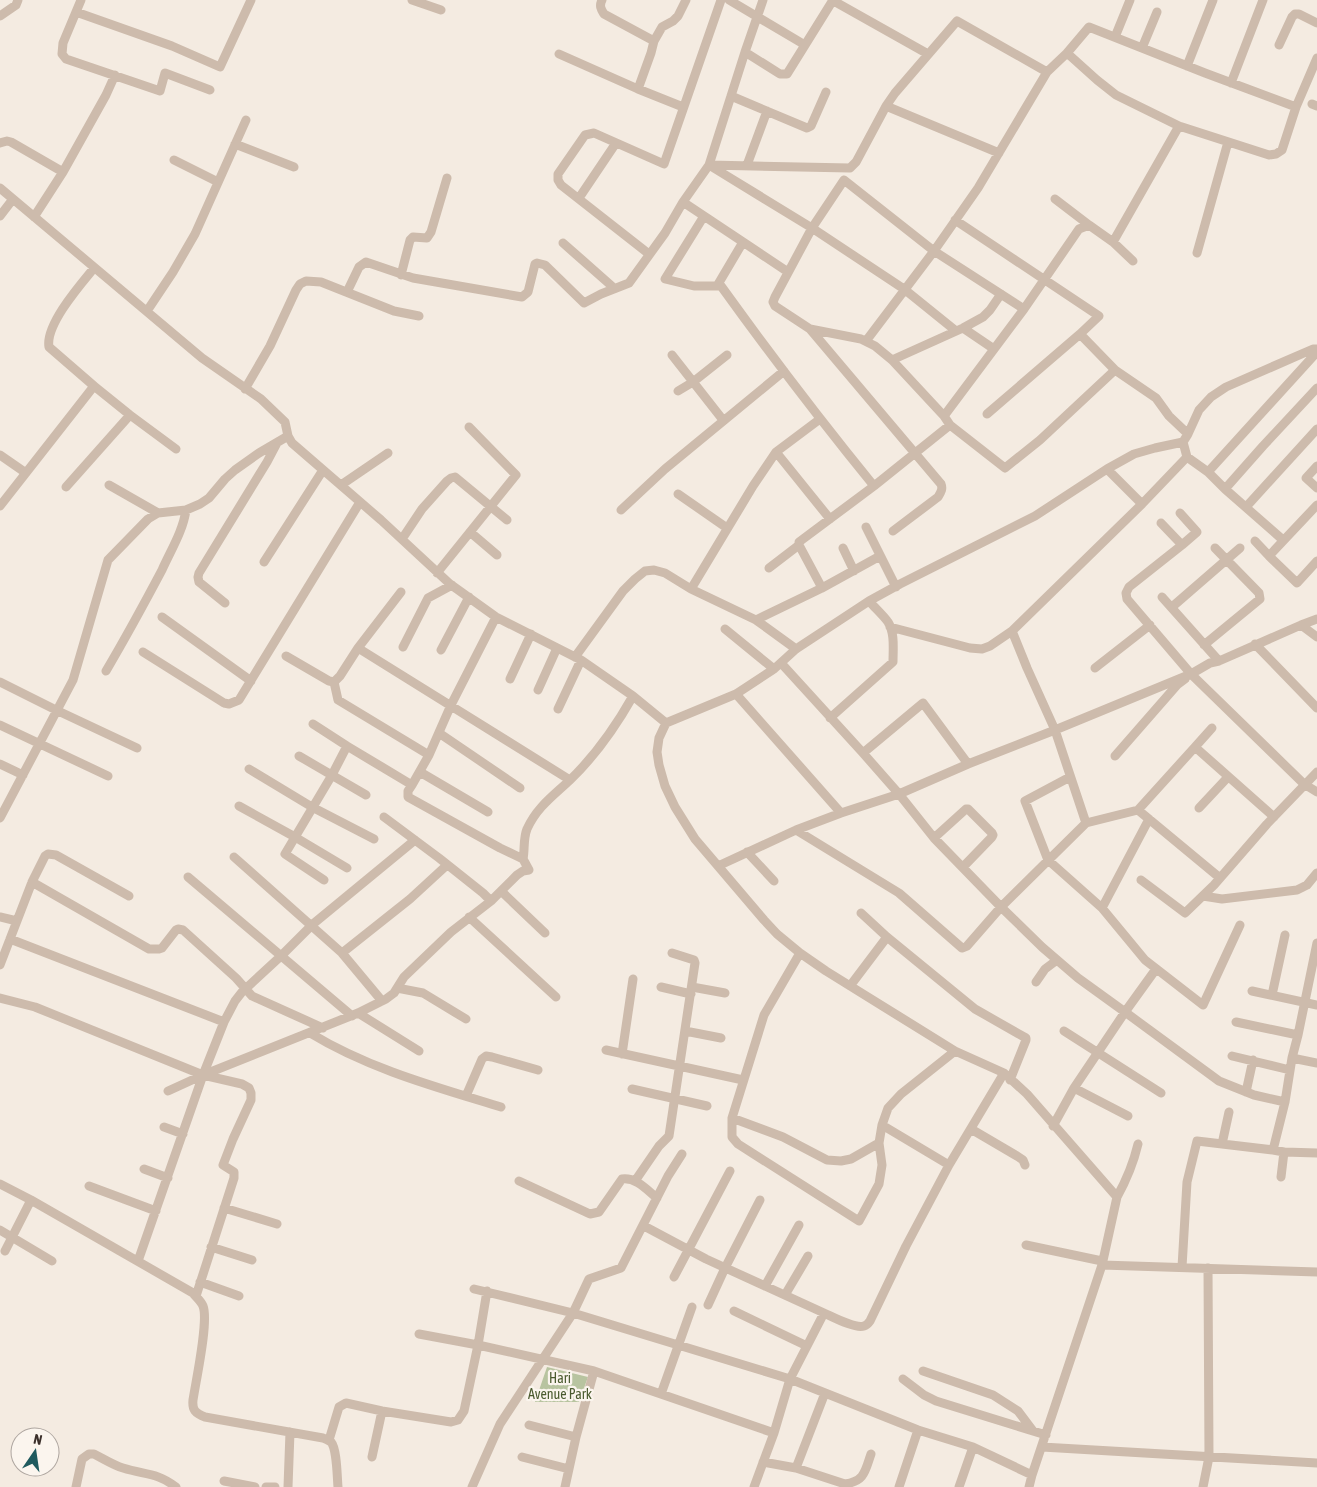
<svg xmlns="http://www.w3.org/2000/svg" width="1317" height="1487" font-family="'Asap Condensed',sans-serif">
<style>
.green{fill:#b8c4a0}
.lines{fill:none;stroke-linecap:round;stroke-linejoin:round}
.street{stroke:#cdbbac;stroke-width:9}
.labels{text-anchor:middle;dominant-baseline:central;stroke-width:4.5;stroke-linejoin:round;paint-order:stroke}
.park-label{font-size:14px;fill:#4a5a2e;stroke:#fbf5ee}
</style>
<rect width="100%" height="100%" fill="#f4ebe1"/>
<path class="green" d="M547,1367L588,1377L579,1402H535Z"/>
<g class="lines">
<path class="street" d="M81,0L63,43L62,54L66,59L160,91L165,73L210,90
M412,0L441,10
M602,0C599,6 601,9 604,14L654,41
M729,0L805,45
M832,0L928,54
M76,12L172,46L220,67L251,0
M0,16L16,5L18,0
M1115,37L1130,0
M1279,45L1292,17L1295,14H1299L1317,23
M1142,48L1157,12
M745,52L763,0
M559,54L638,89L683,107
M1187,66L1213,0
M1231,83L1263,0
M638,89L651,53L654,41L662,27L673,21L678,16L686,0
M731,96L807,128L811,126L826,92
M1312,104L1317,106
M886,106L999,153
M1296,107L1205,73L1089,27L1067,53L1097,80L1116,95L1179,126L1269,155L1276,154L1282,150L1296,107L1317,58
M1179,126L1113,242L1089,225L1079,229L1024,309L944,416L950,425L1005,468L1040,440L1115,370L1156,398L1169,416L1188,434
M0,143L7,141L11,142L63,172
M235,144L294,167
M174,160L218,182
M747,165L767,111
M0,188L202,358L261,399L285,422L288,436L292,443L381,520L450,584L496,617L581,660L633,696L666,723L659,738L657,752L659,765L665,786L675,807L695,839L764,920L777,934L800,953L826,971L955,1051L1004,1073L1027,1094L1117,1197L1102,1265L1317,1272
M579,198L616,143
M1055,199L1089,225
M683,202L788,272
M0,216L13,199
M704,216L665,279L694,286H721C770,354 821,421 874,486
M34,217L63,172L106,95L115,75
M955,220L1099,316L1080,334L1115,370
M1113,242L1133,261
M563,243L614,288
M1197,253L1228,142
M649,254L561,185L558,180V174L585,135L594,133L664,164L721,0
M401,275L410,240L413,237L427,238L431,232L447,178
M717,286L743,242
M347,292L359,267L366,262L413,278L522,297L528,292L535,264L537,263L545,265L584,303L601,294L629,283L665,233L683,202L709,165L745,52L780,74H787L833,0
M147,311L173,272L195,234L246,120
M963,328L994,349
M810,329L941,484C943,489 941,492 938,497L893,531
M956,331L904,289L812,228L844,180L934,251L1024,309
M866,341L934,251L978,188L1047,72L1067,53
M672,355L723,420
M892,360L963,328L983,317L990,310L1001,294
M94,386L130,415L176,449
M245,389L270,346L296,290L300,284L306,281L321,282L394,311L419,316
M678,391L693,382L727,355
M987,414L1080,334
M944,416L892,360L875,346L861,339L810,329L775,306L773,302L775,297L812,228L709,165L850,168L856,162L886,106L895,93L957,21L1047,72
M1183,442L1187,457L1208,472L1225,489L1263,446L1317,388
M776,452L830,519
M0,455L26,473
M1317,466L1306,478L1317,488
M1107,469L1142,504
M1208,472L1317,352
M109,485L158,513
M341,485L388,453
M66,487L130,415
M1225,489L1283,540
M678,494L727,528
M1317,505L1269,556L1297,583L1317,561
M0,506L94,386L49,347C45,325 80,285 94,268
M1246,507L1317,429
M621,510L665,469L784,371
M1180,513L1197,532L1182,545L1129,587L1126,593L1127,599L1191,674L1304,784L1317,792
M1161,523L1182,545
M866,527L896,587
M470,532L497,555
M402,539L422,509L447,481L451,478L455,477L507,520
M1255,541L1269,556
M843,548L854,571
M880,556L822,588L799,545V542L874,486L950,425
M264,562L323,470
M769,568L799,545
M437,573L516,475L469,427
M691,589L753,486L776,452L820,419
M1162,597L1219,661
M225,603L199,582L198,577L199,573L267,462L277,443
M1172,607L1240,548
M162,617L251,681
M756,620L822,588
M1301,625L1317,619
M890,627L970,648L982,649L990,646L1012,631L1027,668L1055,730L968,764
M725,629L774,669
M1012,631L1142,504L1187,457
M1255,644L1317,708
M1204,645L1260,599L1259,593L1215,548
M403,647L428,598L452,585
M358,648L570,780
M441,650L469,597
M143,652L224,703L229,704L239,700L360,502
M286,656L329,681L334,682L340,676L358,648L401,592
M575,657L623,591L635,579L645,571L654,570L665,573L691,589L756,620L796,649
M781,663L863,753L899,794L934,838L1001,907L1086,823
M1095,668L1150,625
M106,671C126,637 144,604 162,570C171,550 183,531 186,510
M510,679L531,634
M0,682L56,710L137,748
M334,682L338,700L429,755
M538,690L557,648
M736,694L841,813L899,794L968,764L923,703L863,753
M558,709L581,660
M830,718L893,662C893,649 895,633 888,622C883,615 875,608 869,601
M666,723L736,694L774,669L796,649L869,601L900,584L1035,516L1107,469L1134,454L1155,448L1183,442L1188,434L1199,410L1211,397L1226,387L1313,349H1317
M313,724L347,746
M0,725L108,776
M439,733L520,788
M1195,747L1212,728
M299,756L366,795
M1115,756L1177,685L1185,679
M0,764L23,775
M249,769L312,807L374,839
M420,772L488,812
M1070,777L1025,801L1048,860L1102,908L1145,960L1203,1005L1240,925
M412,785L429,755L451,705L496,617
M239,806L295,837L347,868
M1199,808L1228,777
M1138,810L1195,747L1274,817
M384,817L439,858L483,893L491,901
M0,818L73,680L108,560L148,519L158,513L186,510L200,504L209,498L225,479L235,470L259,453L288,436
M796,830L899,893L962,948L967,946L1001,907L1042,947L1078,978L1125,1012L1156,969
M934,838L966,809H968L992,833L993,835L992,837L963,867
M747,852L774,881
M234,857L342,953L382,1001
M718,866L796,830L841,813
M188,877L352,1016
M1220,878L1138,810L1086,823L1055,730L1191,674L1210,663L1219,661L1301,625L1317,637
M324,880L285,854L332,775L347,746L412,785L408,791V797L500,848L523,859
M1141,880L1185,913L1214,885L1267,824L1317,772
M32,882L149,949H159L162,948L176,930L178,929L183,930L236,978L252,996L323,1028
M501,891L545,933
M1203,896L1222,899L1297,890L1307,885L1317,873
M1102,908L1149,819
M861,913L887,937L975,1009L1026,1038V1040L1010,1080
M0,917L17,921
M469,917L556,997
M10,939L224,1022
M342,953L410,899L447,865
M800,953L764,1015L732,1118V1137L738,1144L859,1221L879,1184L882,1165L879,1143L882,1125
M0,965L32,882L45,856L48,854L56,855L129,896
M1036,982L1045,969L1057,960
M850,986L887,937
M661,987L691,994
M692,987L725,993
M397,988L423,993L466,1019
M1252,991L1317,1005
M1272,995L1285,935
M0,998L35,1007L203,1075L242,1084L249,1088L251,1093V1100L233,1139L223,1165L234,1172V1178L196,1296
M358,1013L419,1051
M1236,1022L1298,1035
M685,1031L721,1038
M1064,1031L1161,1093
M310,1033C369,1069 436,1087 501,1107
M606,1050L743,1080
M622,1054L633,979
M1232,1056L1290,1070
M1292,1058L1317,1063
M1074,1088L1128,1116
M632,1089L707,1106
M168,1091L203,1075L358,1013L386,999L394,993L404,977L451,932L491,901L517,875L523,871L529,870L523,859C525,849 523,839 527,829C537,807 553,796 570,780C595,756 616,726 633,696
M1246,1092L1253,1060
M466,1096L482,1059L486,1056L492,1057L538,1070
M732,1118L783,1137L827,1160L841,1161L851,1159L879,1143
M1053,1126L1074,1088L1125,1012L1219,1081L1254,1095L1285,1102
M164,1127L183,1134
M971,1129L1017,1156L1023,1160L1025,1165
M1222,1144L1229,1112
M1284,1152L1317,1153
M949,1165L882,1125L888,1108L901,1094L955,1051
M144,1169L168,1178
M1281,1177L1284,1152L1273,1150L1285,1102L1292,1058L1298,1035L1317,943
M519,1181L590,1214L599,1212L622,1179C636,1177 647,1190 657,1198
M635,1181L659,1146L669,1136L695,963L694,960L672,953
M0,1184L31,1200L193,1293C196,1297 201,1301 203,1306C209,1321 196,1380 193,1400C192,1410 195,1413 205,1417L323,1438C326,1439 328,1440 331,1442C337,1449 337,1476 338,1487
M89,1186L156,1211
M1117,1197C1127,1179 1133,1165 1138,1144
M224,1208L277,1224
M644,1226L706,1259L824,1313L790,1379L774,1433L754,1487
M0,1230L52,1261
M1026,1245L1102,1261
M211,1247L252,1260
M5,1251L31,1200
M138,1261L203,1075L224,1022L235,1001L242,992L281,956L313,924L415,840
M1182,1267L1187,1182L1197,1141L1273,1150
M674,1277L730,1171
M200,1282L239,1296
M765,1286L799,1225
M474,1289L573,1313L589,1279L621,1268L668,1176L682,1154
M785,1295L808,1256
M708,1305L725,1268L760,1200
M734,1311L807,1346
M824,1313C833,1317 855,1329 864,1326C867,1325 868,1324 870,1321L906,1246L949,1165L1004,1073
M419,1334L478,1345L487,1291
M923,1371L993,1395L1018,1411L1033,1431
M903,1379L924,1395L936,1401L1046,1435
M661,1394L692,1307
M529,1425L576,1437
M329,1440L339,1407L346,1403L382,1411L451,1422L458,1420L464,1411L478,1345L594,1371
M1042,1447L1317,1463
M372,1457L382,1411
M522,1457L569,1469
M763,1462L796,1468L845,1484C865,1481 865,1471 871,1454
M796,1468L825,1393
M224,1481L255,1487
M76,1487L82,1459L89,1454H94C104,1459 113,1465 123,1468C145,1475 156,1472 176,1487
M266,1487H275
M288,1487L290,1432
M472,1487L500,1424L573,1313L790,1379L918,1430L973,1447L1032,1475
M565,1487L576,1437L594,1371L774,1433
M899,1487L918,1430
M959,1487L973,1447
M1029,1487L1032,1475L1102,1265
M1203,1487L1209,1457L1208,1268"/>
</g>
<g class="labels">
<g class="park-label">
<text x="560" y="1378">Hari<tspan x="560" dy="16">Avenue Park</tspan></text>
</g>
</g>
<g transform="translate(35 1452) rotate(13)"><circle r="24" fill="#fbf5ee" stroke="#aea6a0"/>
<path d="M0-4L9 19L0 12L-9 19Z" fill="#1f5a5e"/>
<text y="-8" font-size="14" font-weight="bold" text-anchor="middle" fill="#3b302b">N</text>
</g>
</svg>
